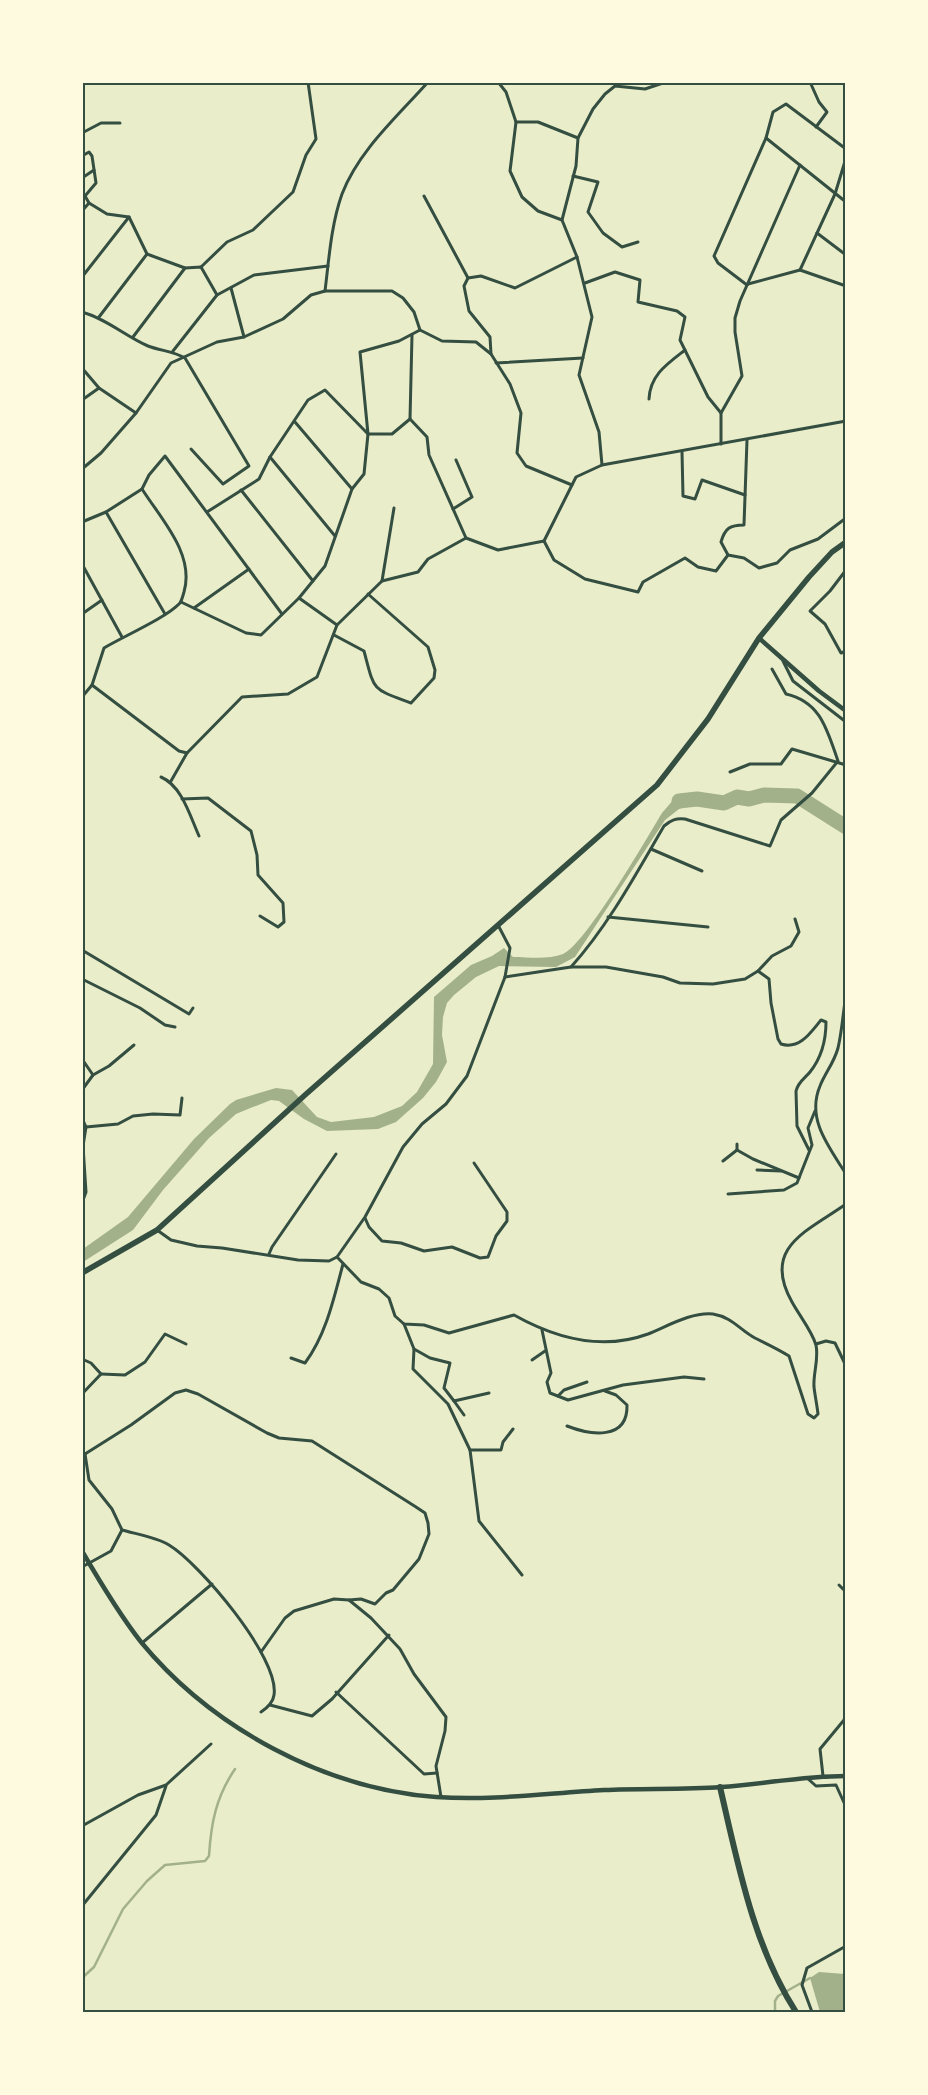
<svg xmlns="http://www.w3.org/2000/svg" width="928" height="2095" font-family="'DM Sans',sans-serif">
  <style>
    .water { fill: #a3b18a }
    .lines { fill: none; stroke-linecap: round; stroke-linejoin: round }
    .stream { stroke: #a3b18a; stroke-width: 2.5 }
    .river { stroke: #a3b18a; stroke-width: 15 }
    .minor { stroke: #344e41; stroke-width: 3 }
    .tertiary { stroke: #344e41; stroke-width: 4.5 }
    .trunk { stroke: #344e41; stroke-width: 5.5 }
    .motorway { stroke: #344e41; stroke-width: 6 }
    .neatline { fill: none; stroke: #344e41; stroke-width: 2 }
  </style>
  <rect width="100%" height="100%" fill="#e9edc9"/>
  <g class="water">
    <path d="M 682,794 L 699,798 L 699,802 L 679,809 L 665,820 L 575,957 L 556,967 L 499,966 L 476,977 L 454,995 L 447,1003 L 443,1017 L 442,1035 L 447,1062 L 436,1082 L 423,1098 L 396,1122 L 378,1129 L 327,1131 L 304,1119 L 279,1101 L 271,1100 L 248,1109 L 236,1114 L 209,1138 L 163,1190 L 133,1230 L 83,1262 L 83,1249 L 128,1217 L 194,1139 L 230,1104 L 236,1100 L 276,1088 L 292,1090 L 317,1117 L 331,1122 L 374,1117 L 402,1106 L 417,1092 L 433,1064 L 434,997 L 471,965 L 492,956 L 504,948 L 513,957 C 529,957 548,960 563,954 C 585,945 647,838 662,813 L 674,799 Z"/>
    <polygon points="819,1972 845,1974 845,2012 820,2012 810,1978"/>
  </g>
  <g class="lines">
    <g class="stream">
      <path d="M 82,1978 L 94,1967 L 123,1909 L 147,1881 L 165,1865 L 205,1861 L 209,1856 C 211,1823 216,1797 235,1769"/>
      <polyline points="775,2012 775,2001 778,1996 810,1978"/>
    </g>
    <polyline class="river" points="679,801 697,799 724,803 737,797 749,799 764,795 797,796 846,827"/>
    <g class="minor">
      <polyline points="498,82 506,92 516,122 510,171 522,197 538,211 562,220"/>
      <polyline points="810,82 819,102 827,112 816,127"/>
      <polyline points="516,122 538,122 578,138"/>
      <polyline points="82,133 101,123 120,123"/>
      <polyline points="766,138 846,202"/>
      <polyline points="82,156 89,152 92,156 96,183 85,196 89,203"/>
      <polyline points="573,176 598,182 588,212 603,233 622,247 638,242"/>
      <polyline points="82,178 94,170"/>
      <polyline points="424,196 468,278"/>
      <polyline points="82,211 89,203 107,214 129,217 147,254 185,268 201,267 217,295"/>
      <polyline points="817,233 846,255"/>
      <polyline points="201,267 227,242 253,230 293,192 306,155 316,139 308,82"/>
      <polyline points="800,270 835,194 846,158"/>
      <polyline points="82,277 129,217"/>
      <polyline points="468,278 481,276 515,288 577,257"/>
      <polyline points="468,278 464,286 469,311 490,337 491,354"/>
      <polyline points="585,283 615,272 640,280 638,302 677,311 685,317 680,340 708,397 721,413"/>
      <polyline points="748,284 800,270 846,286"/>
      <polyline points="747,285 718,263 714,256 766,138 773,112 786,104 846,149"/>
      <polyline points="231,288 244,337"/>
      <path d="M 325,291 C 329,259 331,225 342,194 C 359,150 398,116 428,82"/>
      <path d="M 82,312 C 107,319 125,336 148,346 C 161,351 173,351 185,358 L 249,466 L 223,484 L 191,449"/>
      <polyline points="99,317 147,254"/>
      <polyline points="133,337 185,268"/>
      <polyline points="173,351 217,295 254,275 328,266"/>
      <polyline points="496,363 583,358"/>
      <polyline points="82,368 99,388 136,413"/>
      <path d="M 649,399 C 650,375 667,364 685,350"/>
      <polyline points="82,400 99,388"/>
      <polyline points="410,419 412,335"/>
      <polyline points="295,422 352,489"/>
      <path d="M 747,440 L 744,525 C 730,525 725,528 721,542 L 728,555 L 744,558 L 759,568 L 777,563 L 790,550 L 818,539 L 846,518"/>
      <polyline points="721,444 721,413 742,376 735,332 735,318 740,301 800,165"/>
      <polyline points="682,452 683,496 695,499 702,480 745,495"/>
      <polyline points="270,457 335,536"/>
      <polyline points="602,465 599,432 579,375 592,317 577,257 562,220 576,166 578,138 593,109 605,94 615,86 645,89 666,82"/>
      <polyline points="82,469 101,453 136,413 171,363 217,342 244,337 283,319 311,295 325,291 392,291 403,298 414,312 420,330 442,341 476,342 491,354 510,384 521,413 517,453 526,466 572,485"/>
      <polyline points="241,490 313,581"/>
      <polyline points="453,509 472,497 456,460"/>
      <polyline points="106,512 165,614"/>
      <polyline points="207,512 259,479 270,457 308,400 325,390 368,434 392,434 410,419 427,437 429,455 466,538"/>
      <polyline points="82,522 106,512 142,489 149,475 165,456 282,614"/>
      <polyline points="544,541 576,477 602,465 846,421"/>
      <polyline points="544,541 554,560 585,579 638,592 643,582 685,558 698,567 716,571 728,555"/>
      <polyline points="82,564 122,637"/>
      <polyline points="846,570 830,591 810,611 825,624 841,653 846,651"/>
      <polyline points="382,581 394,508"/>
      <polyline points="299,598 337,625"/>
      <polyline points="181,602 246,633 261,635 299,598 325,566 352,489 364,474 368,434 360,352 399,341 420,330"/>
      <polyline points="194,608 249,569"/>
      <polyline points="82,614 102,600"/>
      <path d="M 334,635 L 364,651 C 375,692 371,688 411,703 L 434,678 L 435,670 L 428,647 L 368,594"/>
      <polyline points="783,661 793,681 846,722"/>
      <polyline points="92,685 179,751 187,753 242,697 288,694 317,677 337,625 382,581 418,572 428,559 466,538 498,550 544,541"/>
      <path d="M 82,697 L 92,685 L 104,648 C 124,636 166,618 180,603 C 182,600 183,595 184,592 C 195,554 161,519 142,489"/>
      <polyline points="730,772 750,764 781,764 792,749 846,765"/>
      <path d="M 161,777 C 182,786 190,816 199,836"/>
      <polyline points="171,781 187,753"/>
      <polyline points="182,799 208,798 251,831 257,855 258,875 283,903 284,922 278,927 260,916"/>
      <polyline points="651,849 702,871"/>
      <polyline points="608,917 708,927"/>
      <polyline points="82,950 189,1014 193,1008"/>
      <path d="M 571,967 C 608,926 636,874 664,826 C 671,820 676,818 685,819 L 770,846 L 781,820 L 812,793 L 838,761 C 827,730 821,702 786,694 L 772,669"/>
      <path d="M 758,971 L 769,979 L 771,1003 L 778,1039 L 781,1044 C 800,1050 811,1032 821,1020 L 826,1022 C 826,1040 822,1057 810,1072 C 805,1078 798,1082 796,1091 L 797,1126 L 809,1150"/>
      <polyline points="505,977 571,967 606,967 663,977 680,983 713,984 745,979 758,971 772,956 791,946 799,932 795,919"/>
      <polyline points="82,979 140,1008 165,1025 175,1027"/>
      <path d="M 846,995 C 843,1013 842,1031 838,1048 C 834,1063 825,1073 820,1086 C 806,1119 829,1147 846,1174"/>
      <polyline points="82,1059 93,1075 82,1090"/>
      <polyline points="93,1075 109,1066 134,1045"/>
      <polyline points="82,1118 86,1127 83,1146 86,1192 82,1203"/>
      <polyline points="86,1127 118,1124 133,1116 153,1114 180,1115 182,1098"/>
      <polyline points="737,1144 737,1150"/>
      <polyline points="723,1161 737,1150 753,1159 799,1178"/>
      <polyline points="757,1170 781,1171"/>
      <polyline points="728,1194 784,1190 797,1183 812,1145 808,1128 815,1111"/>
      <polyline points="365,1218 369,1227 382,1241 401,1243 424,1251 452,1247 480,1258 488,1257 496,1236 507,1221 507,1212 474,1163"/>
      <polyline points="157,1230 171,1240 197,1246 222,1248 298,1260 329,1261 337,1257 365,1217 403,1147 422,1124 446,1104 467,1076 505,977 510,948 498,925"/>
      <polyline points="269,1254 272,1247 336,1154"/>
      <path d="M 337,1257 L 361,1282 L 379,1289 L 389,1298 L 395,1316 L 404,1324 L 424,1325 L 449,1333 L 514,1315 C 555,1338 602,1351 648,1334 C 668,1326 691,1312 713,1314 C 732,1317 740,1330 755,1338 C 767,1344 778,1349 789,1356 L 808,1414 L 814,1418 L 818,1414 C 817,1405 815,1396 814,1387 C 813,1373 819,1360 816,1345 C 812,1331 799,1315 792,1302 C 761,1247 808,1231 846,1204"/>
      <polyline points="404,1324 414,1349 413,1369 448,1404 470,1450 501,1450 503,1442 513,1429"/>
      <polyline points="542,1330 551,1373 547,1382 550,1393 568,1400 623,1385 684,1377 704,1379"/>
      <polyline points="816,1344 826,1341 835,1343 846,1366"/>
      <polyline points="414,1349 430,1358 450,1363 444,1388 454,1401 489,1393"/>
      <path d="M 291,1358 L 305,1363 C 326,1335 334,1298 343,1264"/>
      <polyline points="82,1359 91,1363 101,1374 82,1394"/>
      <polyline points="532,1360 545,1351"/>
      <polyline points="101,1374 125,1375 145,1362 165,1334 186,1344"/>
      <polyline points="558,1396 564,1390 587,1382"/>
      <polyline points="454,1401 464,1415"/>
      <path d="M 567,1426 C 590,1435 628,1441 627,1405 L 616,1395 L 605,1391"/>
      <polyline points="470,1450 479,1521 522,1575"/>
      <path d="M 82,1453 L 85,1454 L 89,1480 L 112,1509 L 122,1530 C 136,1534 156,1537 169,1545 C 199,1563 280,1658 274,1695 C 273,1703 267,1708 261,1712"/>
      <polyline points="85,1454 131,1425 175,1393 186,1390 198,1394 267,1433 279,1438 312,1441 416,1507 425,1513 428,1523 429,1534 419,1559 393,1590 386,1593 375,1604 361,1599 349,1600"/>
      <polyline points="82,1567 111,1551 122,1530"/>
      <polyline points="839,1585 846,1592"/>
      <polyline points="142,1643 212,1584"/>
      <polyline points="261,1652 285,1618 294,1611 334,1599 349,1600 371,1618 400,1649 414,1674 446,1717 445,1731 436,1766 441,1797"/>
      <polyline points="336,1692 424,1774 437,1773"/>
      <polyline points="270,1705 312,1716 332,1699 389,1635"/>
      <polyline points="823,1776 820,1749 844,1720 846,1713"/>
      <polyline points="807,1778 816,1786 836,1785 846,1807"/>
      <polyline points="82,1826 138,1795 166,1785 211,1744"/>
      <polyline points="82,1906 156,1815 166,1786"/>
      <polyline points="812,2012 802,1985 807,1968 846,1946"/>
    </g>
    <g class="tertiary">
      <polyline points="759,638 819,691 846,711"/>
      <path d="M 82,1551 C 100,1582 119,1614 141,1642 C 212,1728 325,1789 436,1797 C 492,1801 548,1793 604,1790 C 643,1788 682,1790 721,1787 C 763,1784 804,1776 846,1776"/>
    </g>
    <polyline class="trunk" points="82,1273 157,1230 305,1095 657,785 708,719 759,638 809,577 832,552 846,542"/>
    <path class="motorway" d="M 720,1787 C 738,1864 753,1945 796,2012"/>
  </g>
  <rect width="928" height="2095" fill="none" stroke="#fefae0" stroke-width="168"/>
  <rect x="84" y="84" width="760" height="1927" class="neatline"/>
</svg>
